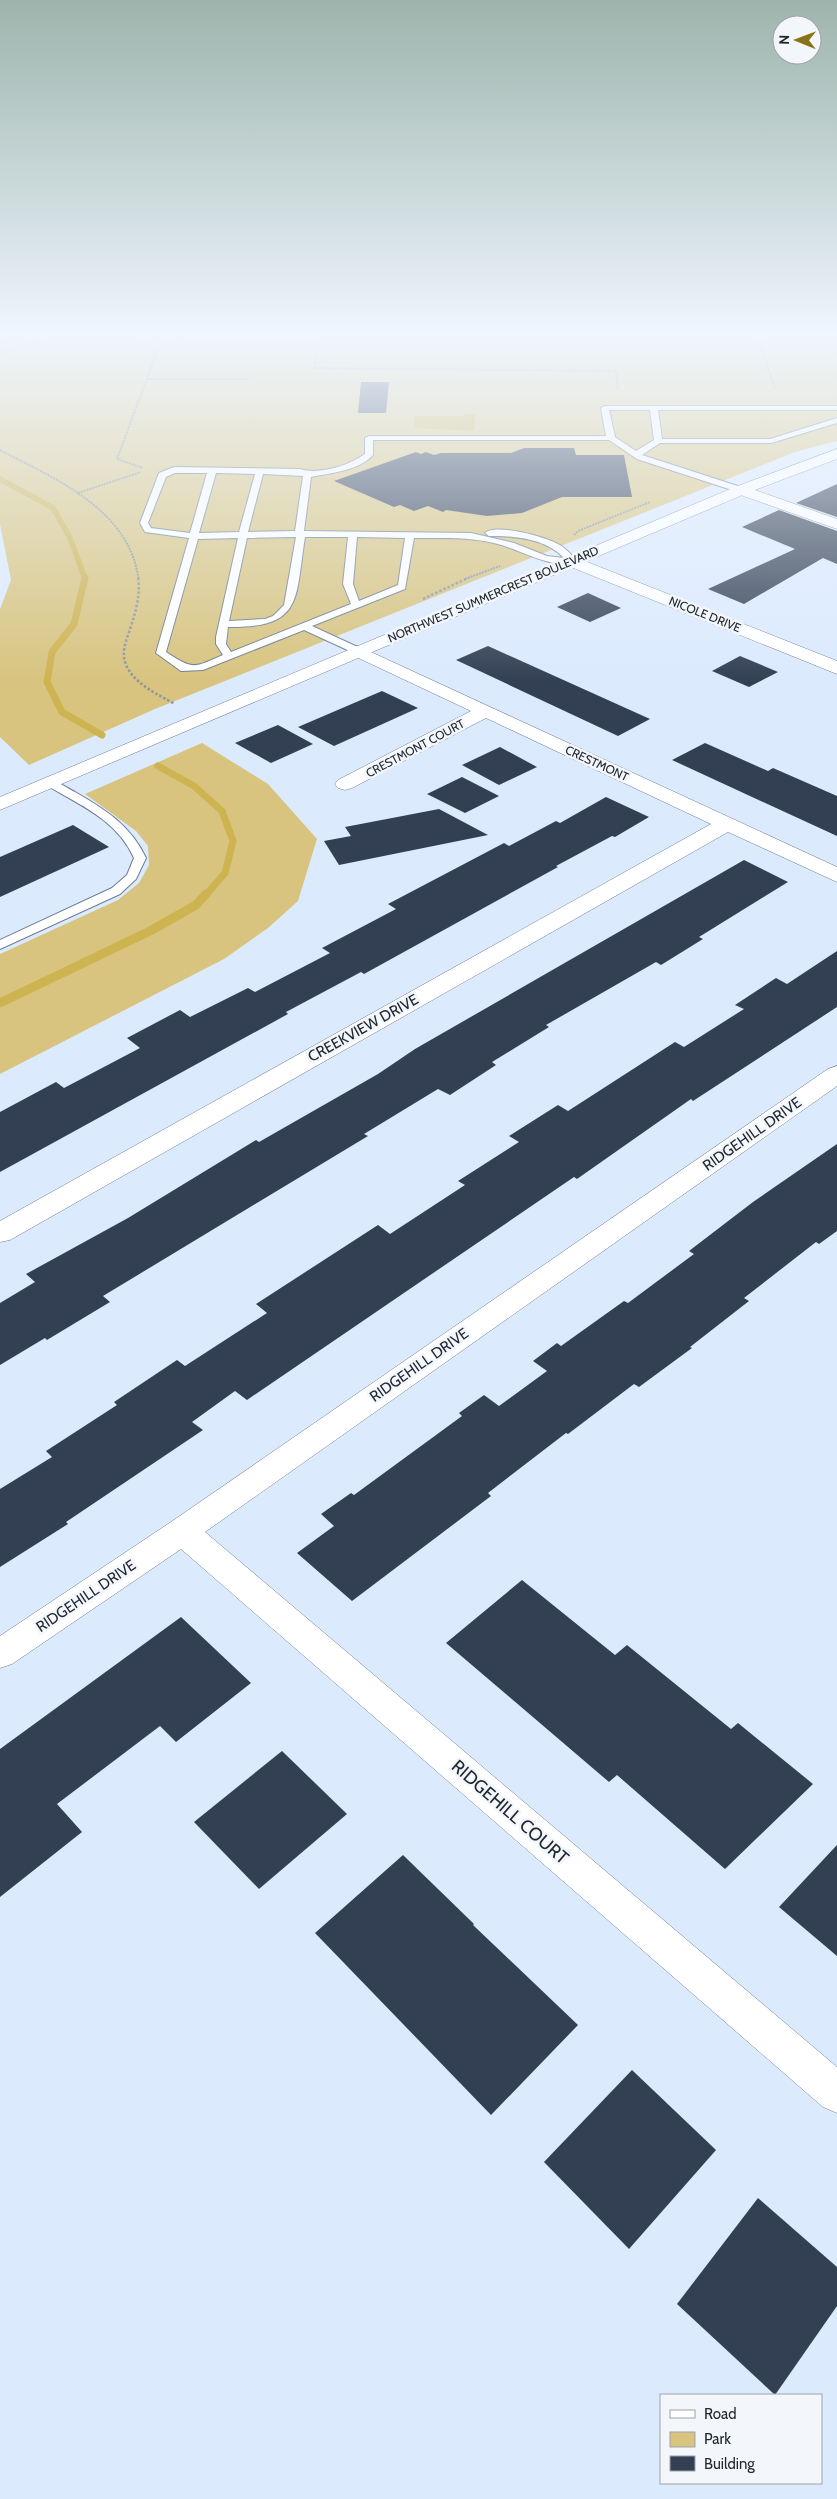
<svg xmlns="http://www.w3.org/2000/svg" width="837" height="2499" font-family="Cabin,sans-serif">
  <style>
    .green { fill: #d8c47f }
    .water { fill: #ceb351 }
    .lines { fill: none; stroke-linecap: round; stroke-linejoin: round }
    .stream-far2 { stroke: #ceb351; stroke-width: 5.5 }
    .stream-far1 { stroke: #ceb351; stroke-width: 7 }
    .stream { stroke: #ceb351; stroke-width: 9 }
    .building { fill: #334054 }
    .service-casing { stroke: #6e7d93; stroke-width: 2 }
    .minor-casing { stroke: #6e7d93; stroke-width: 1 }
    .tertiary-casing { stroke: #6e7d93; stroke-width: 1 }
    .path-far1 { stroke: #8b96a5; stroke-width: 2; stroke-dasharray: 2 1; stroke-linecap: butt }
    .path { stroke: #8b96a5; stroke-width: 2.5; stroke-dasharray: 2.5 2; stroke-linecap: butt }
    .service { fill: #fff; fill-rule: evenodd }
    .minor { fill: #fff; fill-rule: evenodd }
    .tertiary { fill: #fff; fill-rule: evenodd }
    .labels { text-anchor: middle; dominant-baseline: central; stroke-width: 5; stroke-linejoin: round; paint-order: stroke }
    .far-street-label { font-size: 12px; fill: #222831; stroke: #f3f6fb }
    .street-label { font-size: 15px; fill: #222831; stroke: #f3f6fb }
    .near-street-label { font-size: 18px; fill: #222831; stroke: #f3f6fb }
  </style>
  <rect width="100%" height="100%" fill="#dceafe"/>
  <g class="green">
    <polygon points="0,332 837,332 837,441 795,452 155,709 29,765 0,737 0,609 11,580 0,524"/>
    <polygon points="202,743 268,784 317,839 298,901 268,928 224,959 0,1074 0,954 118,900 139,883 149,865 148,846 136,831 85,794"/>
  </g>
  <polygon class="water" points="465,414 475,414 475,431 414,428 415,416 465,416"/>
  <g class="lines">
    <g class="stream-far2">
      <polyline points="0,342 35,332"/>
      <polyline points="0,479 53,508 70,538 85,579"/>
    </g>
    <g class="stream-far1">
      <polyline points="85,578 74,624 52,652 47,682 62,712 102,735"/>
      <polyline points="158,766 194,786 222,811 233,841 225,873 205,896"/>
    </g>
    <polyline class="stream" points="0,1003 150,931 196,905 206,894"/>
  </g>
  <g class="building">
    <polygon points="361,382 389,382 386,413 358,413"/>
    <polygon points="524,448 574,448 576,455 624,455 632,497 562,497 522,513 487,516 446,510 443,512 428,506 414,511 400,505 394,507 334,481 416,452 421,454 426,452 434,455 441,453 511,453"/>
    <polygon points="837,484 837,517 796,503"/>
    <polygon points="779,510 837,531 837,564 823,558 744,604 708,589 795,549 742,527"/>
    <polygon points="588,593 621,608 590,622 557,607"/>
    <polygon points="488,646 650,719 618,736 456,660"/>
    <polygon points="740,656 778,672 749,687 712,671"/>
    <polygon points="382,691 418,708 334,746 298,727"/>
    <polygon points="278,725 313,744 271,763 235,743"/>
    <polygon points="705,743 768,771 773,768 837,796 837,836 672,760"/>
    <polygon points="500,747 537,767 499,785 462,765"/>
    <polygon points="462,777 499,796 465,813 427,794"/>
    <polygon points="606,797 649,817 615,837 612,836 556,866 558,867 364,974 361,972 286,1012 288,1014 0,1172 0,1112 56,1082 64,1088 140,1048 127,1038 180,1010 190,1017 248,988 255,992 330,953 322,948 396,909 388,904 504,843 509,846 556,821 560,823"/>
    <polygon points="439,809 488,835 339,865 324,841 351,836 345,827"/>
    <polygon points="73,825 109,847 0,897 0,857"/>
    <polygon points="744,860 788,882 699,937 703,939 661,965 656,962 546,1025 549,1027 492,1062 496,1065 450,1095 438,1089 364,1134 368,1136 103,1296 110,1302 47,1340 45,1338 0,1365 0,1303 35,1282 26,1274 128,1218 256,1140 259,1142 378,1074 415,1049"/>
    <polygon points="837,951 837,1007 693,1101 691,1099 577,1179 574,1177 247,1400 235,1391 192,1422 203,1430 66,1522 68,1524 0,1567 0,1489 52,1457 46,1451 117,1405 114,1402 177,1360 185,1366 267,1313 256,1304 378,1225 390,1234 465,1185 458,1181 519,1142 509,1136 558,1105 568,1111 675,1042 684,1047 744,1009 735,1005 776,978 787,984"/>
    <polygon points="837,1144 837,1231 819,1244 816,1242 744,1298 749,1301 690,1347 692,1348 639,1387 634,1384 568,1434 566,1433 488,1493 491,1496 352,1601 297,1553 334,1526 321,1514 351,1493 354,1495 462,1416 459,1413 484,1395 499,1406 547,1371 533,1361 557,1343 561,1346 624,1301 628,1303 694,1254 689,1251 753,1202"/>
    <polygon points="522,1580 615,1655 627,1645 731,1729 738,1723 813,1784 725,1869 617,1775 609,1782 446,1643"/>
    <polygon points="181,1617 251,1683 176,1742 160,1726 57,1804 82,1832 0,1897 0,1749"/>
    <polygon points="282,1751 347,1814 259,1889 194,1822"/>
    <polygon points="837,1845 837,1956 779,1907"/>
    <polygon points="403,1855 474,1924 473,1925 578,2025 491,2115 315,1933"/>
    <polygon points="632,2070 716,2150 629,2249 544,2162"/>
    <polygon points="758,2198 837,2267 837,2306 775,2395 677,2304"/>
  </g>
  <g class="lines">
    <defs>
      <g id="service">
        <path d="M 605,406 L 837,406 L 837,410 L 658,410 L 662,439 L 770,439 L 837,418 L 837,423 L 771,443 L 660,443 L 642,455 L 744,488 L 745,490 L 741,493 L 637,459 L 609,440 L 373,440 L 373,455 C 358,471 331,473 311,477 L 304,531 L 471,533 L 514,543 L 547,556 L 564,558 C 545,538 514,536 489,536 L 485,533 C 496,523 546,537 560,545 C 566,549 572,555 577,561 C 563,572 525,553 510,548 C 480,536 446,538 414,538 L 405,589 L 312,626 L 362,649 L 362,653 L 354,653 L 304,630 L 203,670 L 181,671 L 156,653 L 189,538 L 145,532 L 140,523 L 159,473 L 174,467 L 300,469 C 319,475 348,466 365,454 L 365,438 L 369,436 L 606,436 L 601,408 ZM 609,410 L 650,410 L 654,440 L 636,451 L 615,437 ZM 175,473 L 207,473 L 190,533 L 151,528 L 148,523 L 166,477 ZM 216,473 L 255,474 L 239,532 L 199,533 ZM 263,474 L 303,476 L 295,531 L 248,532 ZM 296,537 L 284,605 L 273,616 L 265,619 L 229,621 L 247,538 ZM 305,537 L 348,537 L 343,584 L 351,604 L 231,652 L 226,644 L 228,627 C 304,628 295,599 305,537 ZM 357,537 L 405,538 L 398,585 L 359,601 L 353,584 ZM 238,538 L 216,637 L 216,644 L 223,655 C 193,668 194,670 166,652 L 198,539 Z"/>
        <path d="M 50,780 C 59,782 67,788 75,792 C 105,809 131,826 146,858 L 136,879 L 120,894 L 0,949 L 0,940 L 112,888 L 127,875 L 134,858 C 117,820 80,805 46,785 L 44,783 Z"/>
      </g>
      <g id="minor">
        <polygon points="741,485 837,519 837,529 735,493 733,490"/>
        <polygon points="572,556 837,661 837,674 566,565 564,561 566,557"/>
        <polygon points="358,646 837,867 837,882 728,832 10,1240 0,1242 0,1221 711,824 486,718 352,788 345,790 338,788 335,784 338,780 471,711 352,655 349,651 352,647"/>
        <polygon points="837,1066 837,1086 205,1532 837,2067 837,2113 823,2107 181,1549 12,1664 0,1668 0,1636 171,1522 828,1069"/>
      </g>
      <polygon id="tertiary" points="837,449 837,459 747,493 0,810 0,797 735,487"/>
    </defs>
    <use href="#service" class="service-casing"/>
    <use href="#minor" class="minor-casing"/>
    <use href="#tertiary" class="tertiary-casing"/>
    <g class="path-far1">
      <polyline points="118,332 154,347 156,354 117,459 143,468"/>
      <polyline points="321,332 314,368 616,371 618,390"/>
      <polyline points="756,332 775,389"/>
      <polyline points="155,349 162,344 177,340 300,341 318,346"/>
      <polyline points="0,353 76,332"/>
      <polyline points="147,379 250,379"/>
      <path d="M 0,450 C 47,475 113,502 133,557 C 136,564 137,572 139,579"/>
      <polyline points="78,493 141,472"/>
      <polyline points="574,535 578,531 650,502"/>
      <polyline points="465,579 500,566"/>
    </g>
    <g class="path">
      <path d="M 138,578 C 140,589 138,601 135,613 C 132,625 126,638 124,650 C 121,678 155,693 175,704"/>
      <polyline points="423,599 468,578"/>
    </g>
    <use href="#service" class="service"/>
    <use href="#minor" class="minor"/>
    <use href="#tertiary" class="tertiary"/>
  </g>
  <linearGradient id="sky" x2="0" y2="1"><stop stop-color="#9db4ac"/><stop offset="0.49" stop-color="#eff6ff"/><stop offset="1" stop-color="#eff6ff" stop-opacity="0"/></linearGradient>
  <rect width="837" height="682" fill="url(#sky)"/>
  <g class="labels">
    <g class="far-street-label">
      <text transform="translate(493 594) rotate(-23)">NORTHWEST SUMMERCREST BOULEVARD</text>
      <text transform="translate(705 614) rotate(22)">NICOLE DRIVE</text>
      <text transform="translate(415 748) rotate(-28)">CRESTMONT COURT</text>
      <text transform="translate(597 763) rotate(25)">CRESTMONT</text>
    </g>
    <g class="street-label">
      <text transform="translate(363 1028) rotate(-29)">CREEKVIEW DRIVE</text>
      <text transform="translate(752 1134) rotate(-35)">RIDGEHILL DRIVE</text>
      <text transform="translate(419 1365) rotate(-35)">RIDGEHILL DRIVE</text>
      <text transform="translate(86 1596) rotate(-34)">RIDGEHILL DRIVE</text>
    </g>
    <g class="near-street-label">
      <text transform="translate(510 1812) rotate(41)">RIDGEHILL COURT</text>
    </g>
  </g>
  <rect x="660" y="2394" width="162" height="90" fill="#f3f6fb" stroke="#9fa4aa"/>
  <rect x="670" y="2410" width="25" height="8" fill="#ffffff" stroke="#9fa4aa"/>
  <text x="704" y="2419" font-size="15" fill="#222831">Road</text>
  <rect x="670" y="2432" width="25" height="15" fill="#d8c47f" stroke="#9fa4aa"/>
  <text x="704" y="2444" font-size="15" fill="#222831">Park</text>
  <rect x="670" y="2456" width="25" height="15" fill="#334054" stroke="#9fa4aa"/>
  <text x="704" y="2469" font-size="15" fill="#222831">Building</text>
  <g transform="translate(797 40) rotate(271)"><circle r="24" fill="#f3f6fb" stroke="#9fa4aa"/>
  <path d="M0-4L9 19L0 12L-9 19Z" fill="#8a7316"/>
  <text y="-8" font-size="14" font-weight="bold" text-anchor="middle" fill="#222831">N</text>
  </g>
</svg>
